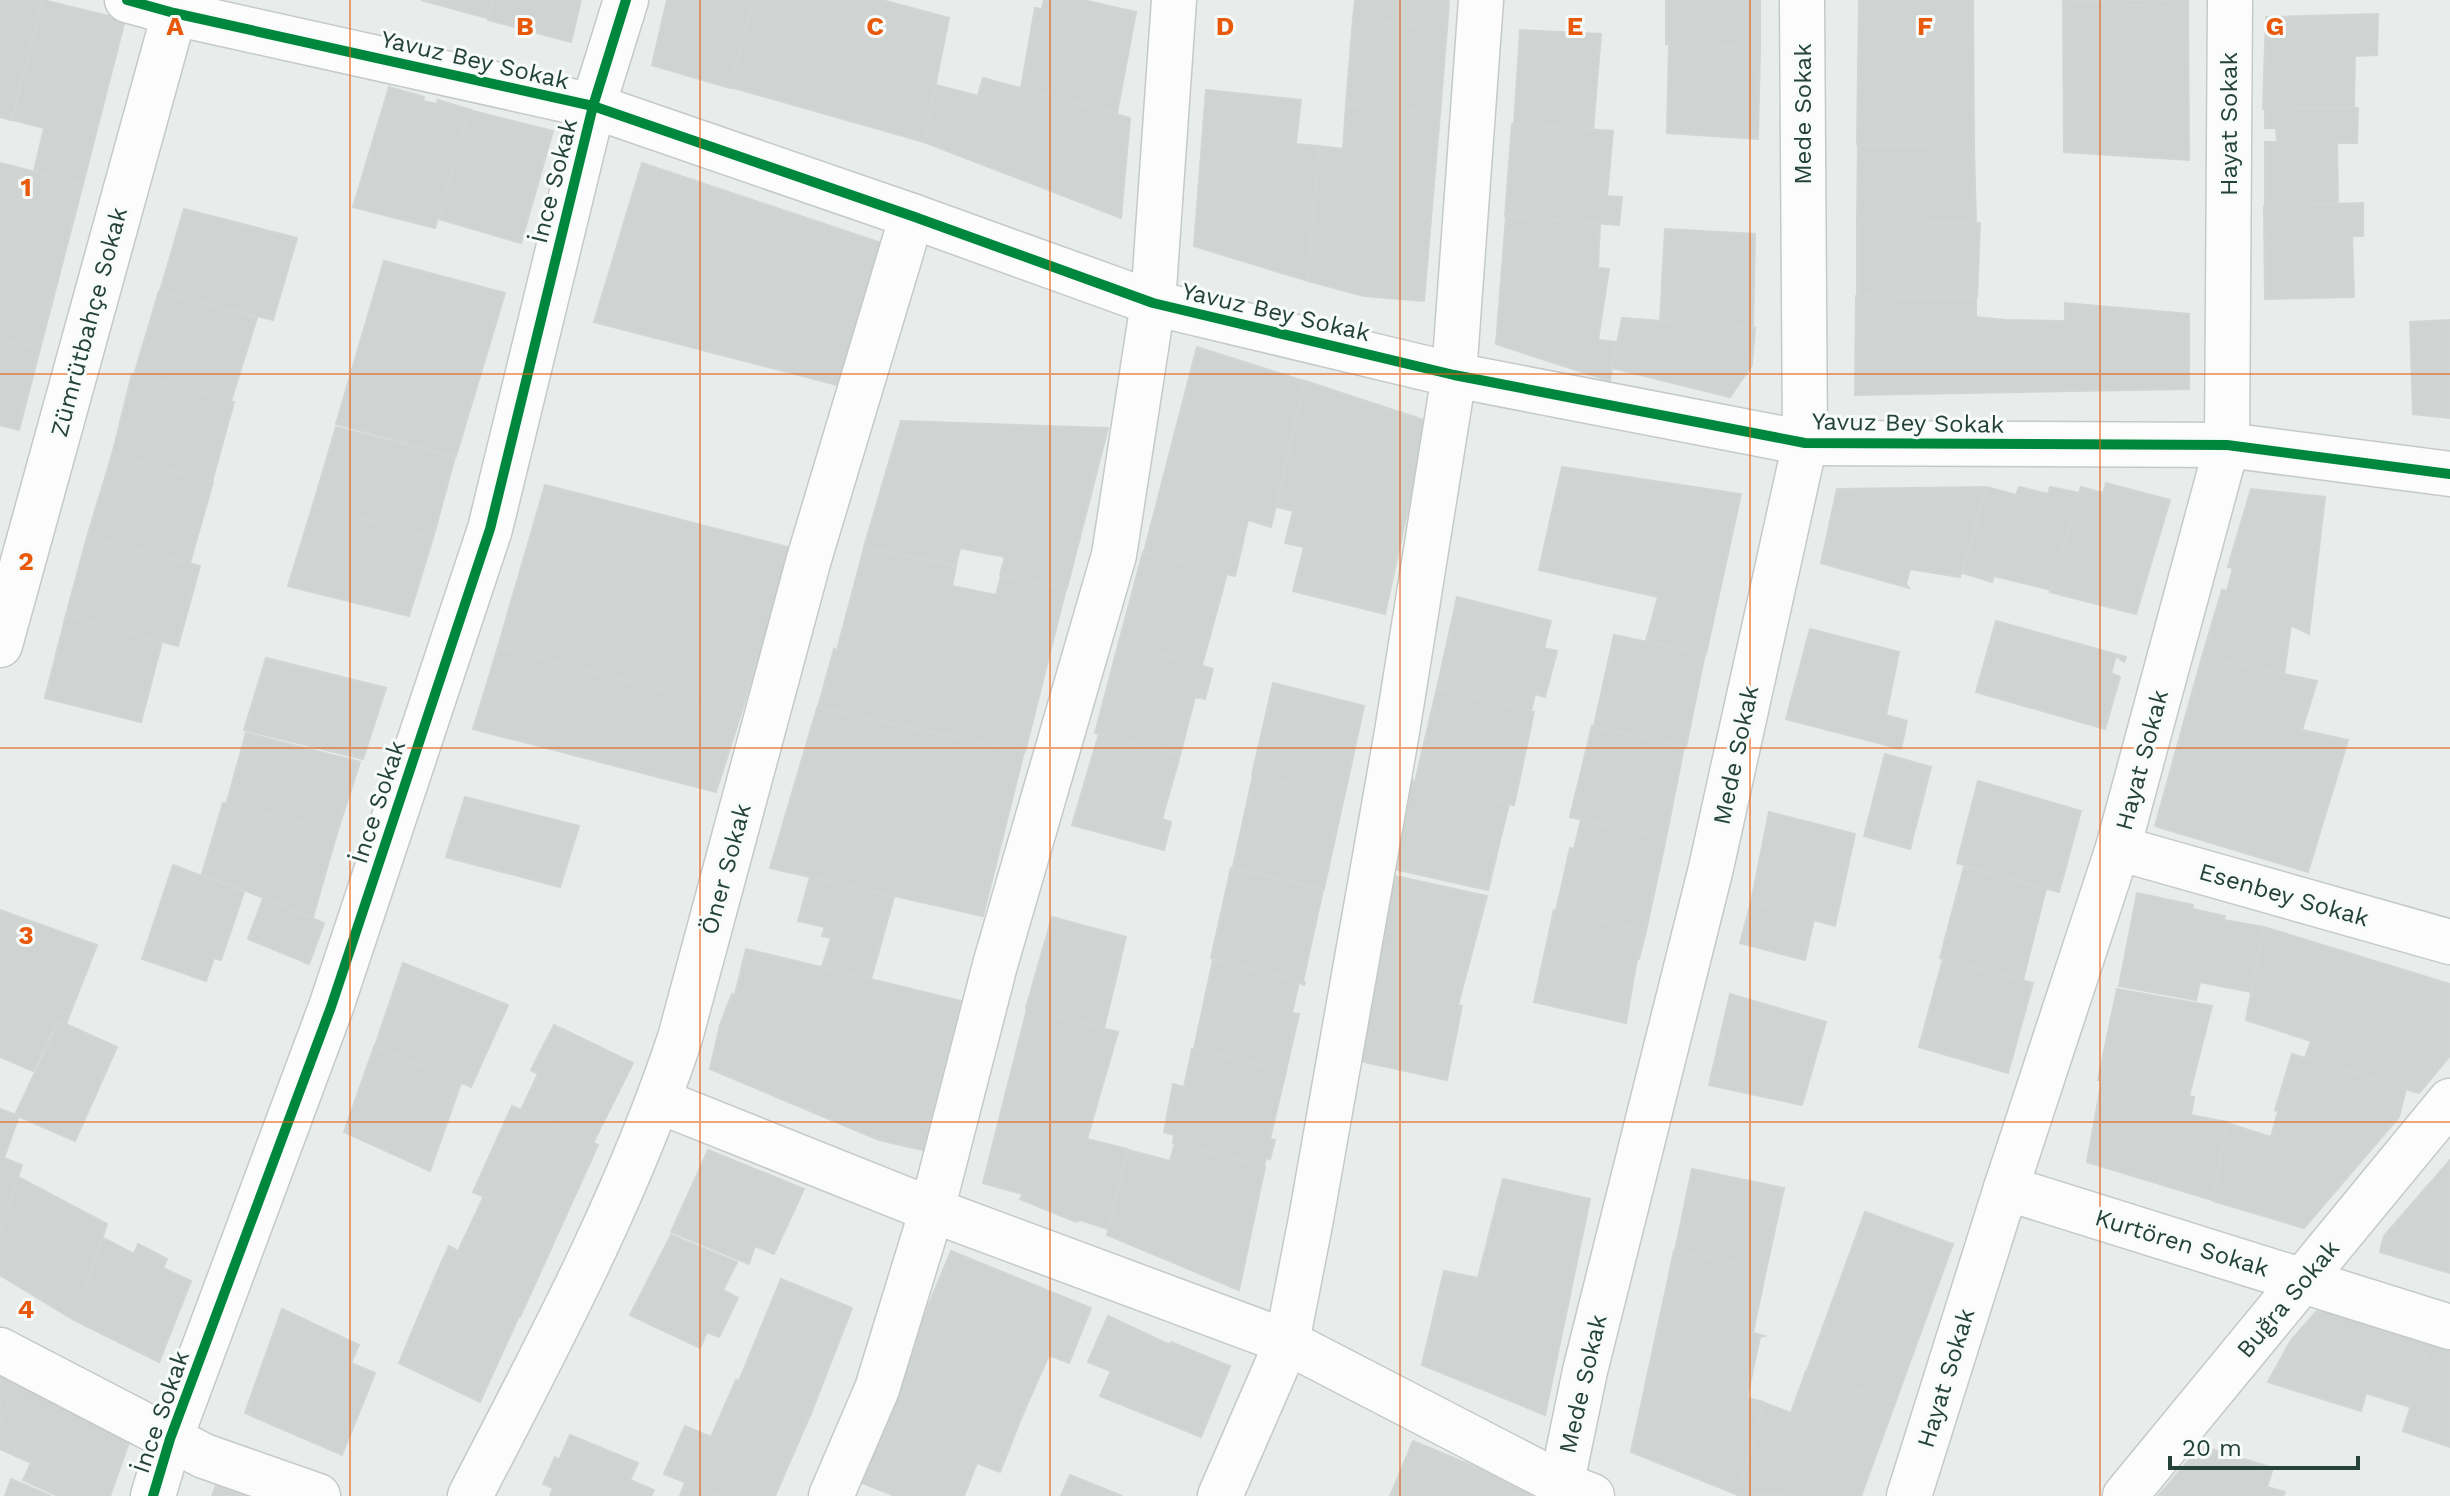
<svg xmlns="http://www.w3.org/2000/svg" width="2450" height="1496" font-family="'Work Sans',sans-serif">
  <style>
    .building { fill: #cfd4d2; stroke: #d1d6d4; stroke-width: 2 }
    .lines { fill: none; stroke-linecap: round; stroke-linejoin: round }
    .minor-casing { stroke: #c5cac8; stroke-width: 47 }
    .minor { stroke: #fcfcfc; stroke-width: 44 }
    .cycleway-casing { stroke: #f7fbf9; stroke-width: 15 }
    .cycleway { stroke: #00873e; stroke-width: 10 }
    .grid { fill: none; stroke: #e8590c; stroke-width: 2; stroke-opacity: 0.55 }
    .labels { text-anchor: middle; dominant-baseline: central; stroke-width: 6; stroke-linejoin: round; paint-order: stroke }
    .street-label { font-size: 24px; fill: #24423a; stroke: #f7fbf9 }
    .grid-label { font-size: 26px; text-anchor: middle; font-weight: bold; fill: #e8590c; stroke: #f7fbf9; stroke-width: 6; stroke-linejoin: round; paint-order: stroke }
  </style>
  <rect width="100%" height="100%" fill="#e8edeb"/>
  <g class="building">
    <polygon points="0,0 42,0 11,120 0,117"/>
    <polygon points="43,0 125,20 83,184 34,171 44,128 13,120"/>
    <polygon points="421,0 492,0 487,18"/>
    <polygon points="493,0 581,0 571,42 488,20"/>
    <polygon points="667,0 753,0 730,88 652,65"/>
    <polygon points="754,0 882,0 949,18 924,142 730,87"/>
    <polygon points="1044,0 1083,0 1136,12 1117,113 1021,88 1035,8 1042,9"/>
    <polygon points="1355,0 1449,0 1447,29 1353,19"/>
    <polygon points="1666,0 1760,0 1760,49 1666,44"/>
    <polygon points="1859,0 1973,0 1974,147 1857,144"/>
    <polygon points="2063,0 2188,0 2188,9"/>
    <polygon points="2063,0 2188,9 2189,160 2064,152"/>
    <polygon points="2378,14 2377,55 2355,56 2354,107 2263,109 2266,17"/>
    <polygon points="1353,19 1447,29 1440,114 1346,104"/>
    <polygon points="1520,30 1601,34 1593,130 1514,124"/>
    <polygon points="1669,43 1760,49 1758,139 1667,133"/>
    <polygon points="983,78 1130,118 1121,218 924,142 936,85 978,96"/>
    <polygon points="389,87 424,97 423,101 437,104 438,100 471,110 435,228 353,207"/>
    <polygon points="1206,90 1301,100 1296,144 1319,146 1308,281 1194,246"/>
    <polygon points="1346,104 1440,114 1424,301 1364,296 1308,281 1319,146 1343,149"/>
    <polygon points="2358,108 2357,143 2337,143 2338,203 2265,206 2265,142 2277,142 2276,128 2265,128 2265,109"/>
    <polygon points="469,110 553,131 521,243 439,219"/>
    <polygon points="1512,124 1613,131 1607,196 1622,197 1619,225 1505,216"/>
    <polygon points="1858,145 1974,147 1976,223 1857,220"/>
    <polygon points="0,163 83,184 40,349 0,338"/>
    <polygon points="642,163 884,244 841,386 594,322"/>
    <polygon points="2363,203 2363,236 2352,236 2354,297 2265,299 2264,206"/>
    <polygon points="184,209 297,238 273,320 160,291"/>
    <polygon points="1506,217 1600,223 1598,268 1609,269 1598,340 1616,342 1610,381 1496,344"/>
    <polygon points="1857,221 1980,223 1977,297 1857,295"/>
    <polygon points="1665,229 1755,234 1753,328 1660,322"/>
    <polygon points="384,261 505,293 456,456 336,424"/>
    <polygon points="159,291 257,318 231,401 134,375"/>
    <polygon points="1856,296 1976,298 1976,317 2005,320 2065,321 2065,303 2189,314 2189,389 1855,395"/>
    <polygon points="1622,318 1755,328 1752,365 1730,397 1612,368"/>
    <polygon points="2450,320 2450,418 2413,414 2410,322"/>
    <polygon points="0,339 40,349 19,430 0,425"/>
    <polygon points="1197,347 1304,381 1271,527 1248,520 1235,576 1144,552"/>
    <polygon points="132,374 234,402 212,482 112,455"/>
    <polygon points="1305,381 1427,421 1385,614 1293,591 1304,547 1285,543 1293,511 1277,507"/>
    <polygon points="901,421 1108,428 1067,588 1000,575 1005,557 960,548 956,565 864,547"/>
    <polygon points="336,427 455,457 433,538 313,505"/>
    <polygon points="112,455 213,482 190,563 87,537"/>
    <polygon points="1562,467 1741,494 1706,654 1646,641 1658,597 1539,570"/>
    <polygon points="2106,483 2170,500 2136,614 2050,592 2081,487 2103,493"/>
    <polygon points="545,485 791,548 742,711 498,647"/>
    <polygon points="1986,487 1960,577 1910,569 1906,584 1909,588 1821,563 1837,489"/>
    <polygon points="1987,487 2016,495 2019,487 2048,494 2050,487 2079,493 2051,590 1994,576 1992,582 1963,573"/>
    <polygon points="2251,489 2325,497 2309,634 2291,625 2284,674 2202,657 2222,590 2227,591 2233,568 2228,567"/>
    <polygon points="313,505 433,538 409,616 288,586"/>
    <polygon points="87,537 200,566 178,646 66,615"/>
    <polygon points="864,548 956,567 952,586 996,595 1001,576 1066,589 1025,752 818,707 834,649 837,650"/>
    <polygon points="1143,552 1227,574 1202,665 1119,642"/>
    <polygon points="1457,597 1551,621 1544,648 1557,651 1545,697 1535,694 1531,711 1437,688"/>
    <polygon points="66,615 162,642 141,722 45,698"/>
    <polygon points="1996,621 2126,657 2124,662 2116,656 2111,673 2120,677 2105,729 1976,692"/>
    <polygon points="1810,629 1899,652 1886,715 1907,721 1901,749 1786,719"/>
    <polygon points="1614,635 1705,654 1686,747 1594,726"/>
    <polygon points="1119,642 1213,669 1205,699 1195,697 1180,755 1095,733"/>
    <polygon points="498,647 742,711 716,792 473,729"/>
    <polygon points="2202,657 2317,681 2302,730 2348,740 2308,872 2155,826"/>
    <polygon points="266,658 386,688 363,759 244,730"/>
    <polygon points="1273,683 1364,706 1344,798 1252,775"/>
    <polygon points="1437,688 1534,712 1514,805 1415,782"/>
    <polygon points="817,708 1024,752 983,916 770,868"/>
    <polygon points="1592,726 1684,747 1666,838 1570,817"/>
    <polygon points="246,733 360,762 337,833 226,805"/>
    <polygon points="1099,734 1180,755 1162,819 1171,822 1164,850 1072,825"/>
    <polygon points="1885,754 1931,767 1910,849 1864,836"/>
    <polygon points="1253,775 1344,797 1324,889 1233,867"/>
    <polygon points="1410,780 1509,804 1488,890 1394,869 1402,839 1396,837"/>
    <polygon points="1978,781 2081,811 2059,892 1957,863"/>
    <polygon points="465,797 579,826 560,887 446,857"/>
    <polygon points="223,803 337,833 313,917 202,874"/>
    <polygon points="1769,812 1855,834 1835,926 1751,902"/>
    <polygon points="1581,820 1666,838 1646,931 1556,911 1570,848 1574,849"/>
    <polygon points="173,865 244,892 221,960 214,958 206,981 142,959"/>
    <polygon points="1964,867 2046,889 2023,980 1940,958"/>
    <polygon points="1231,868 1323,890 1303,981 1211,958"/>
    <polygon points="1395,876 1487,896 1458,1005 1462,1006 1447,1080 1355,1060"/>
    <polygon points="810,877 894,897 871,979 822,967 831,938 822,936 825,927 798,921"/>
    <polygon points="2137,893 2193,905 2192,909 2225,916 2224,920 2264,927 2251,992 2200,982 2196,1000 2119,986"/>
    <polygon points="263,899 324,923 309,964 248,939"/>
    <polygon points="1751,902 1814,919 1805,960 1740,943"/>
    <polygon points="0,910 97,945 66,1024 0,997"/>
    <polygon points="1554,910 1646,931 1639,959 1637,959 1626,1023 1534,1002"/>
    <polygon points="1052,917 1126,937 1104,1028 1026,1008"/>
    <polygon points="2264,927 2450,984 2450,1056 2419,1093 2305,1058 2311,1041 2246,1020"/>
    <polygon points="746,949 961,1001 923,1150 879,1140 710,1069 720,1025 732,994 735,995"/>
    <polygon points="1943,959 2033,983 2008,1073 1919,1047"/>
    <polygon points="1213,960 1305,982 1304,985 1299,982 1292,1013 1299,1014 1286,1071 1194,1049"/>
    <polygon points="403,963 508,1005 471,1087 375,1046"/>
    <polygon points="2117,989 2212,1006 2189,1096 2098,1080"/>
    <polygon points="1730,994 1826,1022 1802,1105 1709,1085"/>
    <polygon points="0,997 57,1021 33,1071 0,1057"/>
    <polygon points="1027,1009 1118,1032 1087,1139 1127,1149 1108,1229 1080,1220 1076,1222 1020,1199 1023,1194 983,1183"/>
    <polygon points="59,1021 117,1047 75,1141 15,1115"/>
    <polygon points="554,1025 633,1063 593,1143 521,1110 538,1074 531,1070"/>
    <polygon points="374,1047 461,1083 430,1171 344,1132"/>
    <polygon points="1192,1049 1286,1071 1270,1139 1275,1140 1270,1159 1266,1158 1264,1166 1173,1143 1174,1135 1164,1132 1173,1084 1184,1087"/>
    <polygon points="2292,1054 2406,1089 2399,1117 2304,1228 2213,1201 2227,1123 2271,1137 2278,1111 2275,1110"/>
    <polygon points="2102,1079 2194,1097 2191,1115 2227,1122 2212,1200 2087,1162"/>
    <polygon points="512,1106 598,1145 559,1231 473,1192"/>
    <polygon points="0,1109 19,1116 4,1158 22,1165 0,1231"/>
    <polygon points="1175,1143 1265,1167 1239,1290 1107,1235 1128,1150 1170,1161"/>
    <polygon points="708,1150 804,1189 774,1254 755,1246 749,1264 671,1232"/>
    <polygon points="2450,1160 2450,1273 2380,1252 2384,1236"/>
    <polygon points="1692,1169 1784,1188 1766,1270 1675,1251"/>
    <polygon points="18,1177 107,1224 74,1320 0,1275 0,1232"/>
    <polygon points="1503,1179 1590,1199 1545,1415 1422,1365 1444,1271 1478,1278"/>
    <polygon points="484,1196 559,1231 520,1317 435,1277 449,1246 458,1251"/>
    <polygon points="1865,1212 1953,1244 1895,1403 1807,1371"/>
    <polygon points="671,1235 737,1262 723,1290 738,1298 719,1337 707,1332 700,1348 630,1315"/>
    <polygon points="103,1238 134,1254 138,1244 167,1259 163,1268 191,1281 159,1362 74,1320"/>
    <polygon points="951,1251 1091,1308 1069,1363 1049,1355 1022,1416 903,1367"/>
    <polygon points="1674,1251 1766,1270 1753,1333 1764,1336 1760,1337 1747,1398 1764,1402 1738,1495 1631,1452"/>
    <polygon points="435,1277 519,1316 480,1402 399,1363"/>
    <polygon points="781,1279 852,1308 812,1411 739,1381"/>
    <polygon points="2325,1302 2432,1337 2410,1407 2366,1393 2361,1411 2268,1382 2291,1340"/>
    <polygon points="282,1309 359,1345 351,1363 375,1373 342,1455 245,1413"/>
    <polygon points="1108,1316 1170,1345 1171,1342 1230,1366 1201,1437 1100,1396 1111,1371 1088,1362"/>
    <polygon points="2432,1337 2450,1342 2450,1447 2403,1431"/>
    <polygon points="0,1362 20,1374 0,1423"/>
    <polygon points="903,1367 1022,1416 1000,1472 977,1463 964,1496 895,1496 857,1481"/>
    <polygon points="21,1370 131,1437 110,1496 58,1496 23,1480 31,1463 0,1449 0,1425"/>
    <polygon points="1806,1371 1895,1403 1861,1496 1738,1495 1765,1403 1791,1413"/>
    <polygon points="736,1380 812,1411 775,1496 720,1496 664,1474 685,1426 711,1437"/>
    <polygon points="570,1435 638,1463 630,1480 654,1490 651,1496 550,1496 553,1488 543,1484 555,1457 559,1460"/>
    <polygon points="1413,1441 1533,1491 1532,1496 1390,1496"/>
    <polygon points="2201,1446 2273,1468 2267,1487 2285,1492 2283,1496 2158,1496"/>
    <polygon points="220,1475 269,1496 212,1496"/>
    <polygon points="1070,1475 1122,1496 1061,1496"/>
    <polygon points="11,1479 51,1496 5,1496"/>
    <polygon points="685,1483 719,1496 680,1496"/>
  </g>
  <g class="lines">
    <defs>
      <g id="minor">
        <polyline points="127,0 174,13 593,106 912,216 1153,303 1454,375 1805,443 2227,445 2450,474"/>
        <polyline points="0,645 178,0"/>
        <polyline points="2118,848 2450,942"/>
        <polyline points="659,1101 932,1210 1287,1342 1561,1484 1592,1496"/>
        <polyline points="2006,1188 2450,1327"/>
        <polyline points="0,1350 204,1456 318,1496"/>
        <polyline points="153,1496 170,1439 331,1007 490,529 593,106 626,0"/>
        <path d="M 470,1496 C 547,1347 627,1198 680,1038 L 809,559 L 912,216"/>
        <polyline points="831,1496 877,1389 932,1210 995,965 1114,555 1153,303 1174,0"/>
        <polyline points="1220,1496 1287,1342 1311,1219 1397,732 1454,375 1481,0"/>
        <polyline points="1559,1496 1585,1371 1711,868 1805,443 1802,0"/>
        <polyline points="1909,1496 2006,1188 2118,848 2227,445 2230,0"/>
        <polyline points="2125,1496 2450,1101"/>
      </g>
    </defs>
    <use href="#minor" class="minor-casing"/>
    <use href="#minor" class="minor"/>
    <defs>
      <g id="cycleway">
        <polyline points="127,0 174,13 593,106 912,216 1153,303 1454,375 1805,443 2227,445 2450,474"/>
        <polyline points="153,1496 170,1439 331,1007 490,529 593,106 626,0"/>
      </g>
    </defs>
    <use href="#cycleway" class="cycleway-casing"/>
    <use href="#cycleway" class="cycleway"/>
  </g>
  <path class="grid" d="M 350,0 L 350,1496M 700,0 L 700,1496M 1050,0 L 1050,1496M 1400,0 L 1400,1496M 1750,0 L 1750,1496M 2100,0 L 2100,1496M 0,374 L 2450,374M 0,748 L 2450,748M 0,1122 L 2450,1122"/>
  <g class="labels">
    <g class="street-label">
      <text transform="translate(475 60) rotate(13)">Yavuz Bey Sokak</text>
      <text transform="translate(1803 114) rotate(-90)">Mede Sokak</text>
      <text transform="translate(2229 124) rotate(-90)">Hayat Sokak</text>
      <text transform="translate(554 181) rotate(-76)">İnce Sokak</text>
      <text transform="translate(1276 312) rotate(13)">Yavuz Bey Sokak</text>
      <text transform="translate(89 322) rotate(-75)">Zümrütbahçe Sokak</text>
      <text transform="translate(1908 423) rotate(1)">Yavuz Bey Sokak</text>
      <text transform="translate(1736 755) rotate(-78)">Mede Sokak</text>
      <text transform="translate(2142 760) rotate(-75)">Hayat Sokak</text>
      <text transform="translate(378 802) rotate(-72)">İnce Sokak</text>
      <text transform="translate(726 869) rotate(-75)">Öner Sokak</text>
      <text transform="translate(2284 895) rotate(16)">Esenbey Sokak</text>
      <text transform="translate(2182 1243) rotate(17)">Kurtören Sokak</text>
      <text transform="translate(2288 1299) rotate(-50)">Buğra Sokak</text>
      <text transform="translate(1946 1378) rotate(-73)">Hayat Sokak</text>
      <text transform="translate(1583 1384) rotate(-77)">Mede Sokak</text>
      <text transform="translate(161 1412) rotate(-71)">İnce Sokak</text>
    </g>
  </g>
  <g class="grid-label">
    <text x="175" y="35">A</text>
    <text x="525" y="35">B</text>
    <text x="875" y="35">C</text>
    <text x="1225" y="35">D</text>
    <text x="1575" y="35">E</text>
    <text x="1925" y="35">F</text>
    <text x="2275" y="35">G</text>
    <text x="26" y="196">1</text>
    <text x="26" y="570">2</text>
    <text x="26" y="944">3</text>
    <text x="26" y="1318">4</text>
  </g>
  <path d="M2170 1456v12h188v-12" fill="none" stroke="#24423a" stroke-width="4"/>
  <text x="2182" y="1456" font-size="24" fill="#24423a" stroke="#f7fbf9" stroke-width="6" paint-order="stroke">20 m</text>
</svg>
